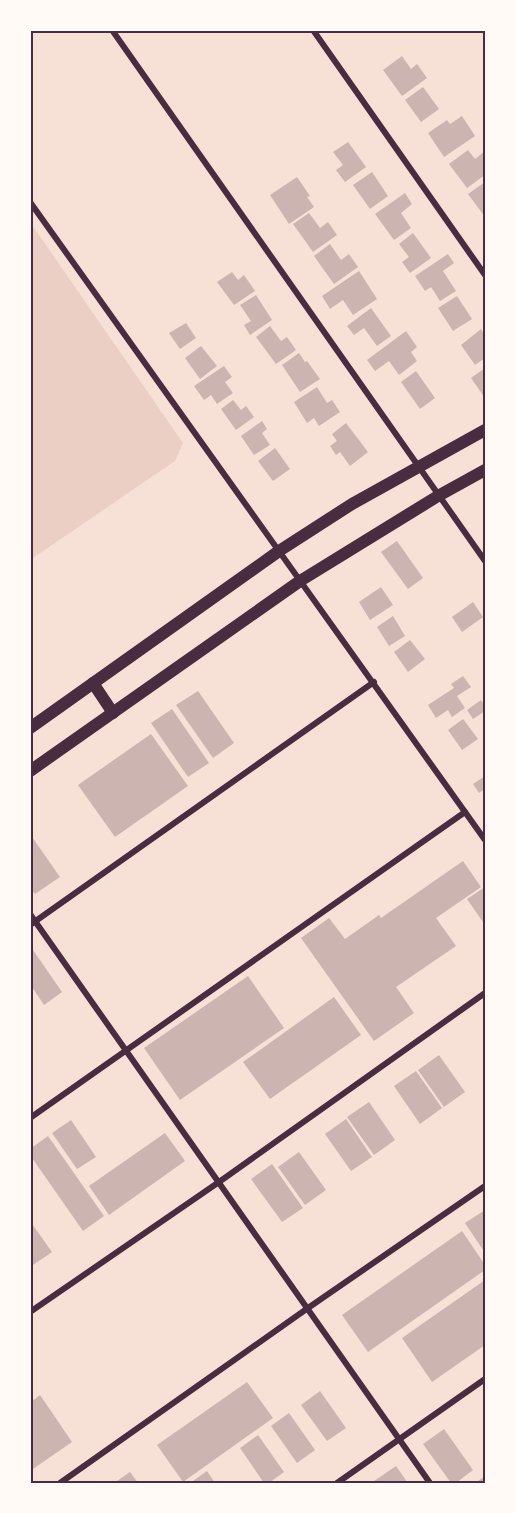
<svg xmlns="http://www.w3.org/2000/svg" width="515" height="1513" font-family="'Exo 2',sans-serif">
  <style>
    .green { fill: #ebcfc5 }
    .building { fill: #ccb4b1 }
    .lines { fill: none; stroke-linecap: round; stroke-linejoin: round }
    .minor { stroke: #4a2c40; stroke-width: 6 }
    .secondary { stroke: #4a2c40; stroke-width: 12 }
    .neatline { fill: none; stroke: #4a2c40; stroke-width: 2 }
  </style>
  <rect width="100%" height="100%" fill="#f7e1d7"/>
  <polygon class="green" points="30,222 183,443 175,461 30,560"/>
  <g class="building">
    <polygon points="402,56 411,69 417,64 427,78 402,96 383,70"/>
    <polygon points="423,87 439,109 421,122 405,100"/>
    <polygon points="462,116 475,136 444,157 428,133 447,120 450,124"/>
    <polygon points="348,142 366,167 345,182 336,170 343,165 333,152"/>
    <polygon points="468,150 475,159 485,151 485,175 467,188 449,164"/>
    <polygon points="372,172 388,196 370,209 353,185"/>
    <polygon points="297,177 310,196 307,197 314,207 289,224 270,195"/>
    <polygon points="485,182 485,217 468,194"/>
    <polygon points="405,193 412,204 401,213 411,228 394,240 375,214"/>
    <polygon points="309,213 320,228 328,222 337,235 313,252 293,224"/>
    <polygon points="413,233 431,258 410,273 402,262 409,257 399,244"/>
    <polygon points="330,244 341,260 349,254 358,267 334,284 314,256"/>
    <polygon points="448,254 454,263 443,271 456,291 440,301 431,287 425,291 415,276"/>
    <polygon points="359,271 377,299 353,315 343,300 330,309 322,296"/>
    <polygon points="232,272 238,280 244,275 255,291 234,305 217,282"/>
    <polygon points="256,295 272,320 250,335 244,325 251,321 240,305"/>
    <polygon points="457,296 472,319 453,331 438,308"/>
    <polygon points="371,308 391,336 377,346 364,328 354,335 347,326"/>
    <polygon points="186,323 196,338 180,349 169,333"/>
    <polygon points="270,326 281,341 287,337 296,350 276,364 256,337"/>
    <polygon points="481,329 485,335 485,358 475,365 461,345"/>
    <polygon points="406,331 417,347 411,352 417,361 399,375 389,361 375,371 367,360"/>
    <polygon points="201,346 217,366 200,379 185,358"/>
    <polygon points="299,353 305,362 307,361 320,379 300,392 282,365"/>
    <polygon points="224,366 232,377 225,382 233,393 217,404 211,395 204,400 194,386"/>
    <polygon points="485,368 485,398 471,378"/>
    <polygon points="416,371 435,398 420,409 401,382"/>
    <polygon points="317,387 327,403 332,400 340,412 319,426 314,418 307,423 294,402"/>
    <polygon points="233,400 241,410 246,406 254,417 236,430 221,409"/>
    <polygon points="262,421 267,429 262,433 270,445 254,455 241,436"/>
    <polygon points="346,423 368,452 350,466 340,452 336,455 330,446 337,441 332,434"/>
    <polygon points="275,448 290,469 273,481 258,461"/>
    <polygon points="397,541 423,578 408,589 381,552"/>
    <polygon points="381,587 393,605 370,620 359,602"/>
    <polygon points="473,602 483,617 462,632 452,617"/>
    <polygon points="393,616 405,636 389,646 377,627"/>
    <polygon points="410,640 425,659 408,672 394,652"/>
    <polygon points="463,676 471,687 457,696 465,708 452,717 448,710 436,718 428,705 454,688 451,684"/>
    <polygon points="198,691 234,743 213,758 176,705"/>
    <polygon points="481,700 485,706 485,711 473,719 467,710"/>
    <polygon points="172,709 209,763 188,777 151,723"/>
    <polygon points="463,719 478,739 462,750 448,730"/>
    <polygon points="151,734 188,786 115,837 78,785"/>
    <polygon points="485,776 485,789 479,793 473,784"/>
    <polygon points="30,834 60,877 35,894 30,887"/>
    <polygon points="463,861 481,887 436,918 456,946 396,987 414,1013 374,1041 301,938 329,918 345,939 379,915 381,918"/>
    <polygon points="485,887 485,925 467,899"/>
    <polygon points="33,950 62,992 44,1005 30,984 30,952"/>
    <polygon points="248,976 284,1028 180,1100 144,1048"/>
    <polygon points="334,997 361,1035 270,1099 243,1062"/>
    <polygon points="439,1055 465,1092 444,1107 418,1070"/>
    <polygon points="416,1071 442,1108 420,1124 394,1086"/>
    <polygon points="369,1102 395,1140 374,1155 347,1117"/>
    <polygon points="346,1119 372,1157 351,1171 325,1134"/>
    <polygon points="71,1120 96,1157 77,1169 52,1133"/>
    <polygon points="165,1133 185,1161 109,1215 89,1186"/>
    <polygon points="48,1136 104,1216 83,1231 30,1155 30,1149"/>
    <polygon points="299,1152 326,1190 305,1205 278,1167"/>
    <polygon points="272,1164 303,1208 282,1222 251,1179"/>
    <polygon points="485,1210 485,1253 465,1223"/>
    <polygon points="30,1221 52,1252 30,1267"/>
    <polygon points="462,1231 485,1265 485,1270 368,1352 342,1315"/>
    <polygon points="485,1280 485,1345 432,1382 402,1338"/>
    <polygon points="247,1382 273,1418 183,1482 157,1445"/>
    <polygon points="320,1391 346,1428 327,1441 301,1405"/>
    <polygon points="40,1395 72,1442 30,1471 30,1403"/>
    <polygon points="289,1413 315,1450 297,1463 271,1426"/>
    <polygon points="444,1429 473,1470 456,1483 451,1483 423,1444"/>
    <polygon points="258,1435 284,1472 269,1483 264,1483 240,1448"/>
    <polygon points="396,1466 408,1483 376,1483 374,1481"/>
    <polygon points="207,1471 215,1483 190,1483"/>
    <polygon points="130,1472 138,1483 114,1483"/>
    <polygon points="485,1476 485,1483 475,1483"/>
  </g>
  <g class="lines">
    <g class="minor">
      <polyline points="112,30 485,561"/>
      <polyline points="313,30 485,275"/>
      <polyline points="30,202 485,840"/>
      <polyline points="30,914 430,1483"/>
      <polyline points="30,925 374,682"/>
      <polyline points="30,1118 465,812"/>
      <polyline points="30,1312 219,1182 485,993"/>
      <polyline points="60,1483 308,1308 485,1186"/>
      <polyline points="337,1483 485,1379"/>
    </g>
    <g class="secondary">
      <polyline points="93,683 113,713"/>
      <polyline points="30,728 279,551 352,504 485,430"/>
      <polyline points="30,771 300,581 438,496 485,470"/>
    </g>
  </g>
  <rect width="515" height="1513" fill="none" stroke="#fffaf5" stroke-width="63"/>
  <rect x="32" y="32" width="452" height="1450" class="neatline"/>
</svg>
